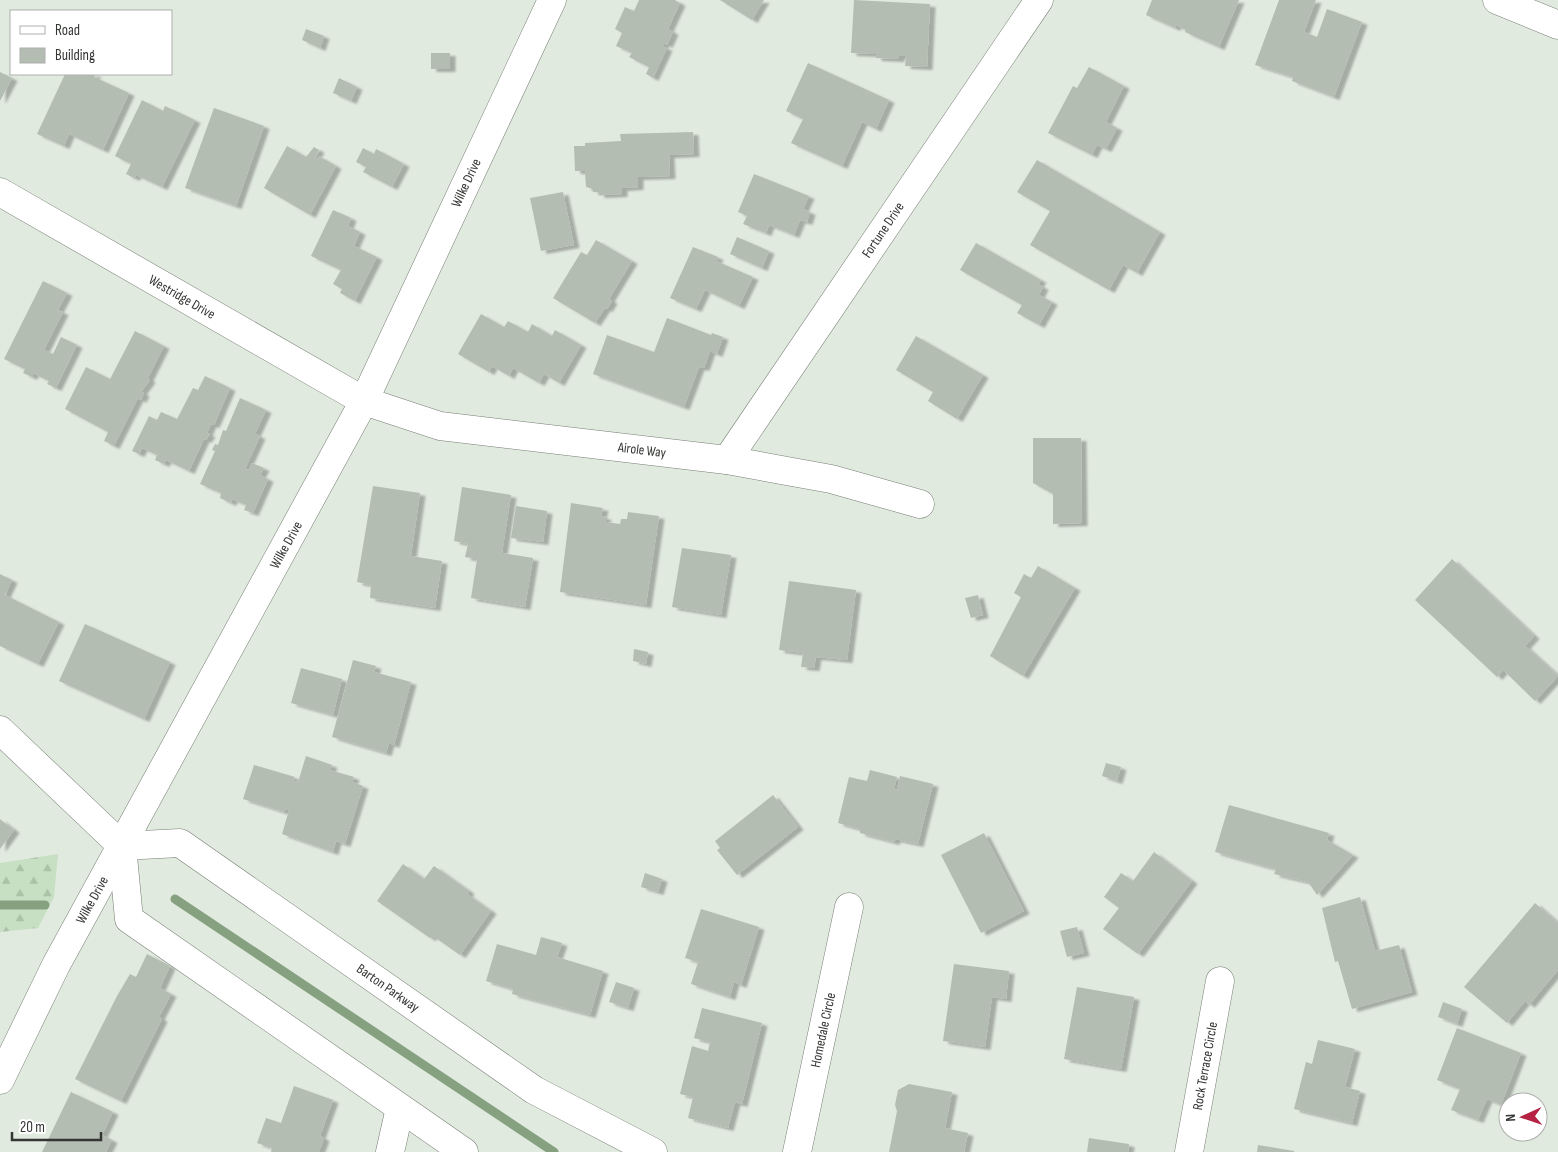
<svg xmlns="http://www.w3.org/2000/svg" width="1558" height="1152" font-family="'Sofia Sans Condensed',sans-serif">
  <style>
    .forest { fill: url(#forest-firs) }
    .lines { fill: none; stroke-linecap: round; stroke-linejoin: round }
    .stream { stroke: #85a180; stroke-width: 9 }
    .building { fill: #b4bdb2; filter: url(#shadow) }
    .minor-casing { stroke: #777f75; stroke-width: 29 }
    .tertiary-casing { stroke: #777f75; stroke-width: 29 }
    .minor { stroke: #fff; stroke-width: 28 }
    .tertiary { stroke: #fff; stroke-width: 28 }
    .labels { text-anchor: middle; dominant-baseline: central; stroke-width: 5; stroke-linejoin: round; paint-order: stroke }
    .street-label { font-size: 14px; fill: #333632; stroke: #fff }
  </style>
  <defs>
    <pattern id="forest-firs" width="22" height="20" patternUnits="userSpaceOnUse" patternTransform="scale(1.25)"><rect width="22" height="20" fill="#c7e0c3"/><path d="M5 1l3.5 6h-7zM16 11l3.5 6h-7z" fill="#abc1a8"/></pattern>
    <filter id="shadow"><feDropShadow dx="5.5" dy="3" stdDeviation="1" flood-color="#0004"/></filter>
  </defs>
  <rect width="100%" height="100%" fill="#e1eadf"/>
  <polygon class="forest" points="58,854 54,897 38,928 0,932 0,863"/>
  <g class="lines">
    <g class="stream">
      <polyline points="175,899 554,1152"/>
      <polyline points="0,905 45,905"/>
    </g>
  </g>
  <g class="building">
    <polygon points="639,0 675,0 680,3 668,29 673,32 667,45 664,43 662,46 667,48 653,78 646,74 649,67 629,57 632,53 616,46 622,33 615,29 625,7 634,11"/>
    <polygon points="720,0 764,0 752,20"/>
    <polygon points="854,0 930,4 927,67 905,66 906,56 899,56 899,59 876,58 876,54 851,53"/>
    <polygon points="1152,0 1239,0 1219,47 1185,32 1186,30 1176,25 1175,28 1146,15"/>
    <polygon points="1279,0 1316,0 1304,32 1317,37 1327,9 1362,22 1334,97 1292,81 1293,77 1255,65"/>
    <polygon points="306,29 324,36 320,48 302,40"/>
    <rect x="431" y="53" width="19" height="16"/>
    <polygon points="808,63 889,100 876,129 862,122 842,166 791,143 803,119 786,111"/>
    <polygon points="1089,67 1124,86 1106,122 1117,128 1106,149 1097,145 1092,155 1048,133 1073,86 1077,88"/>
    <polygon points="0,72 12,78 0,101"/>
    <polygon points="65,74 96,74 94,77 129,93 103,150 69,134 64,146 37,134"/>
    <polygon points="339,78 357,87 351,101 333,93"/>
    <polygon points="142,100 163,111 165,106 195,120 162,187 136,175 134,178 126,174 131,164 115,156"/>
    <polygon points="214,108 264,126 236,206 185,188"/>
    <polygon points="693,132 694,154 669,155 670,176 638,177 638,187 622,188 622,194 599,195 599,192 593,192 593,189 586,187 585,171 575,171 574,146 585,146 585,143 621,141 620,134"/>
    <polygon points="287,146 306,157 314,147 319,150 315,157 318,159 319,156 336,166 310,215 264,188"/>
    <polygon points="363,148 374,154 376,149 404,164 392,187 363,172 366,167 356,162"/>
    <polygon points="1037,160 1160,232 1137,273 1123,265 1109,290 1030,245 1050,211 1017,192"/>
    <polygon points="754,174 809,196 803,209 810,212 807,222 800,220 794,235 769,225 766,233 743,224 747,216 738,212"/>
    <polygon points="563,192 574,245 541,251 530,198"/>
    <polygon points="333,210 351,218 348,226 360,232 354,246 377,257 355,301 340,293 342,289 333,284 341,270 311,256"/>
    <polygon points="737,237 769,251 762,268 730,254"/>
    <polygon points="596,240 632,261 609,299 612,301 607,309 605,308 595,323 553,298 581,252 587,255"/>
    <polygon points="976,243 1041,280 1038,284 1043,287 1039,295 1052,302 1039,325 1017,313 1022,305 960,270"/>
    <polygon points="693,247 718,257 716,261 753,277 739,306 705,290 696,309 670,298"/>
    <polygon points="43,281 67,293 58,310 63,312 44,350 53,354 61,337 77,345 56,388 47,384 49,381 33,373 32,377 23,373 25,369 4,359"/>
    <polygon points="481,314 504,327 508,321 528,332 532,324 552,336 555,330 581,345 559,383 544,374 539,383 513,368 509,376 492,366 489,372 458,354"/>
    <polygon points="667,318 711,335 712,333 723,337 717,354 710,351 704,368 699,367 684,407 593,374 607,335 654,352"/>
    <polygon points="135,331 164,346 148,378 150,380 141,392 144,393 141,400 138,398 114,446 104,441 108,432 65,409 86,367 110,379"/>
    <polygon points="916,336 983,375 957,419 928,401 933,392 896,370"/>
    <polygon points="205,376 230,388 214,425 211,424 207,433 210,434 206,440 204,439 189,471 166,460 164,464 155,460 157,455 142,448 139,454 132,451 149,416 157,420 161,412 177,419 193,388 198,390"/>
    <polygon points="240,398 266,410 255,434 260,436 245,469 249,470 252,463 264,468 260,475 268,479 253,513 244,510 246,505 232,499 231,503 220,498 221,493 200,484 215,451 212,450 215,444 218,445 223,430 226,431"/>
    <polygon points="1033,438 1081,438 1082,523 1053,524 1053,494 1033,483"/>
    <polygon points="373,486 420,493 411,556 442,561 435,608 370,598 371,585 357,582"/>
    <polygon points="462,487 511,495 502,553 533,558 525,607 471,598 477,559 465,557 468,544 454,541"/>
    <polygon points="571,503 603,508 601,516 606,517 605,522 620,524 621,519 627,519 628,512 659,516 646,605 560,592"/>
    <polygon points="516,506 547,511 543,542 511,538"/>
    <polygon points="682,548 731,555 721,615 672,607"/>
    <polygon points="1452,559 1534,636 1525,646 1558,676 1535,701 1503,670 1497,677 1415,600"/>
    <polygon points="1038,566 1075,588 1023,676 990,656 1021,597 1014,593 1024,574 1031,578"/>
    <polygon points="0,574 12,580 5,595 59,622 38,664 0,646"/>
    <polygon points="789,581 856,590 847,660 816,657 814,668 801,667 803,653 779,650"/>
    <polygon points="978,595 983,615 971,618 965,598"/>
    <polygon points="85,624 170,662 144,719 59,681"/>
    <polygon points="634,649 648,652 646,664 633,661"/>
    <polygon points="353,660 376,666 374,672 411,682 394,745 389,743 386,753 332,737"/>
    <polygon points="301,668 342,679 333,715 291,703"/>
    <polygon points="306,756 332,765 330,770 354,777 352,782 363,786 345,844 336,841 333,852 282,834 289,810 285,809 284,812 243,799 254,765 295,777 293,781 298,782"/>
    <polygon points="1106,763 1121,767 1117,781 1102,776"/>
    <polygon points="870,770 897,777 894,789 897,790 900,776 933,784 918,844 895,839 894,842 860,833 860,829 838,823 849,777 867,781"/>
    <polygon points="773,795 798,827 737,875 717,850 720,848 715,841"/>
    <polygon points="1229,805 1329,833 1327,840 1353,855 1317,895 1308,882 1274,874 1276,869 1215,852"/>
    <polygon points="0,819 14,830 0,849"/>
    <polygon points="984,833 1024,911 981,933 941,855"/>
    <polygon points="1154,852 1192,881 1138,954 1103,929 1119,908 1104,897 1121,873 1133,881"/>
    <polygon points="403,864 424,879 434,866 469,891 467,894 491,911 460,955 433,936 430,938 377,901"/>
    <polygon points="645,873 662,879 658,892 641,887"/>
    <polygon points="1360,897 1375,951 1399,945 1412,992 1352,1009 1338,961 1335,962 1322,908"/>
    <polygon points="1535,903 1558,923 1558,970 1529,1005 1525,1001 1507,1023 1464,987"/>
    <polygon points="701,909 759,927 741,985 734,982 730,997 691,984 698,962 685,958"/>
    <polygon points="1077,927 1084,953 1067,957 1060,931"/>
    <polygon points="541,937 562,943 557,957 603,971 590,1015 512,994 513,989 486,981 497,944 536,955"/>
    <polygon points="147,954 170,966 160,988 171,994 159,1017 162,1019 121,1101 75,1079 117,996 130,974 136,977"/>
    <polygon points="954,964 1009,971 1006,999 992,997 985,1047 943,1041"/>
    <polygon points="616,982 634,988 628,1008 609,1002"/>
    <polygon points="1077,987 1134,997 1121,1069 1064,1059"/>
    <polygon points="1443,1002 1462,1009 1457,1024 1438,1017"/>
    <polygon points="702,1008 762,1023 742,1104 735,1102 728,1128 688,1118 693,1097 680,1094 692,1046 708,1051 710,1042 694,1038"/>
    <polygon points="1457,1028 1521,1053 1501,1105 1487,1099 1478,1120 1451,1110 1460,1089 1437,1080"/>
    <polygon points="1318,1040 1355,1049 1345,1087 1360,1091 1352,1123 1294,1109 1306,1062 1312,1064"/>
    <polygon points="909,1084 952,1092 945,1128 968,1133 964,1152 889,1152 897,1111 895,1105 898,1090"/>
    <polygon points="294,1086 333,1100 320,1136 324,1138 319,1152 271,1152 272,1148 257,1143 266,1118 281,1123"/>
    <polygon points="71,1092 113,1112 102,1135 112,1140 106,1152 42,1152"/>
    <polygon points="1089,1138 1129,1144 1128,1152 1087,1152"/>
    <polygon points="1258,1145 1294,1151 1294,1152 1257,1152"/>
  </g>
  <g class="lines">
    <defs>
      <g id="minor">
        <polyline points="0,192 364,401 440,426 727,460 831,479 920,504"/>
        <polyline points="727,460 1039,0"/>
        <polyline points="0,730 122,846 129,919 464,1152"/>
        <polyline points="122,846 180,843 534,1090 653,1152"/>
        <polyline points="0,1080 56,965 364,401 552,0"/>
        <polyline points="390,1152 400,1108"/>
        <polyline points="797,1152 849,907"/>
        <polyline points="1189,1152 1220,981"/>
      </g>
      <polyline id="tertiary" points="1497,0 1558,25"/>
    </defs>
    <use href="#minor" class="minor-casing"/>
    <use href="#tertiary" class="tertiary-casing"/>
    <use href="#minor" class="minor"/>
    <use href="#tertiary" class="tertiary"/>
  </g>
  <g class="labels">
    <g class="street-label">
      <text transform="translate(466 183) rotate(-65)">Wilke Drive</text>
      <text transform="translate(883 230) rotate(-56)">Fortune Drive</text>
      <text transform="translate(182 297) rotate(30)">Westridge Drive</text>
      <text transform="translate(642 450) rotate(7)">Airole Way</text>
      <text transform="translate(286 545) rotate(-61)">Wilke Drive</text>
      <text transform="translate(92 900) rotate(-61)">Wilke Drive</text>
      <text transform="translate(388 988) rotate(35)">Barton Parkway</text>
      <text transform="translate(823 1030) rotate(-78)">Homedale Circle</text>
      <text transform="translate(1205 1066) rotate(-80)">Rock Terrace Circle</text>
    </g>
  </g>
  <rect x="10" y="10" width="162" height="65" fill="#ffffff" stroke="#adafad"/>
  <rect x="20" y="26" width="25" height="8" fill="#ffffff" stroke="#adafad"/>
  <text x="55" y="35" font-size="15" fill="#333632">Road</text>
  <rect x="20" y="48" width="25" height="15" fill="#b4bdb2" stroke="#adafad"/>
  <text x="55" y="60" font-size="15" fill="#333632">Building</text>
  <g transform="translate(1523 1117) rotate(267)"><circle r="24" fill="#ffffff" stroke="#adafad"/>
  <path d="M0-4L9 19L0 12L-9 19Z" fill="#b52243"/>
  <text y="-8" font-size="14" font-weight="bold" text-anchor="middle" fill="#333632">N</text>
  </g>
  <path d="M12 1132v8h89v-8" fill="none" stroke="#333632" stroke-width="2.5"/>
  <text x="20" y="1132" font-size="15" fill="#333632" stroke="#ffffff" stroke-width="4" paint-order="stroke">20 m</text>
</svg>
